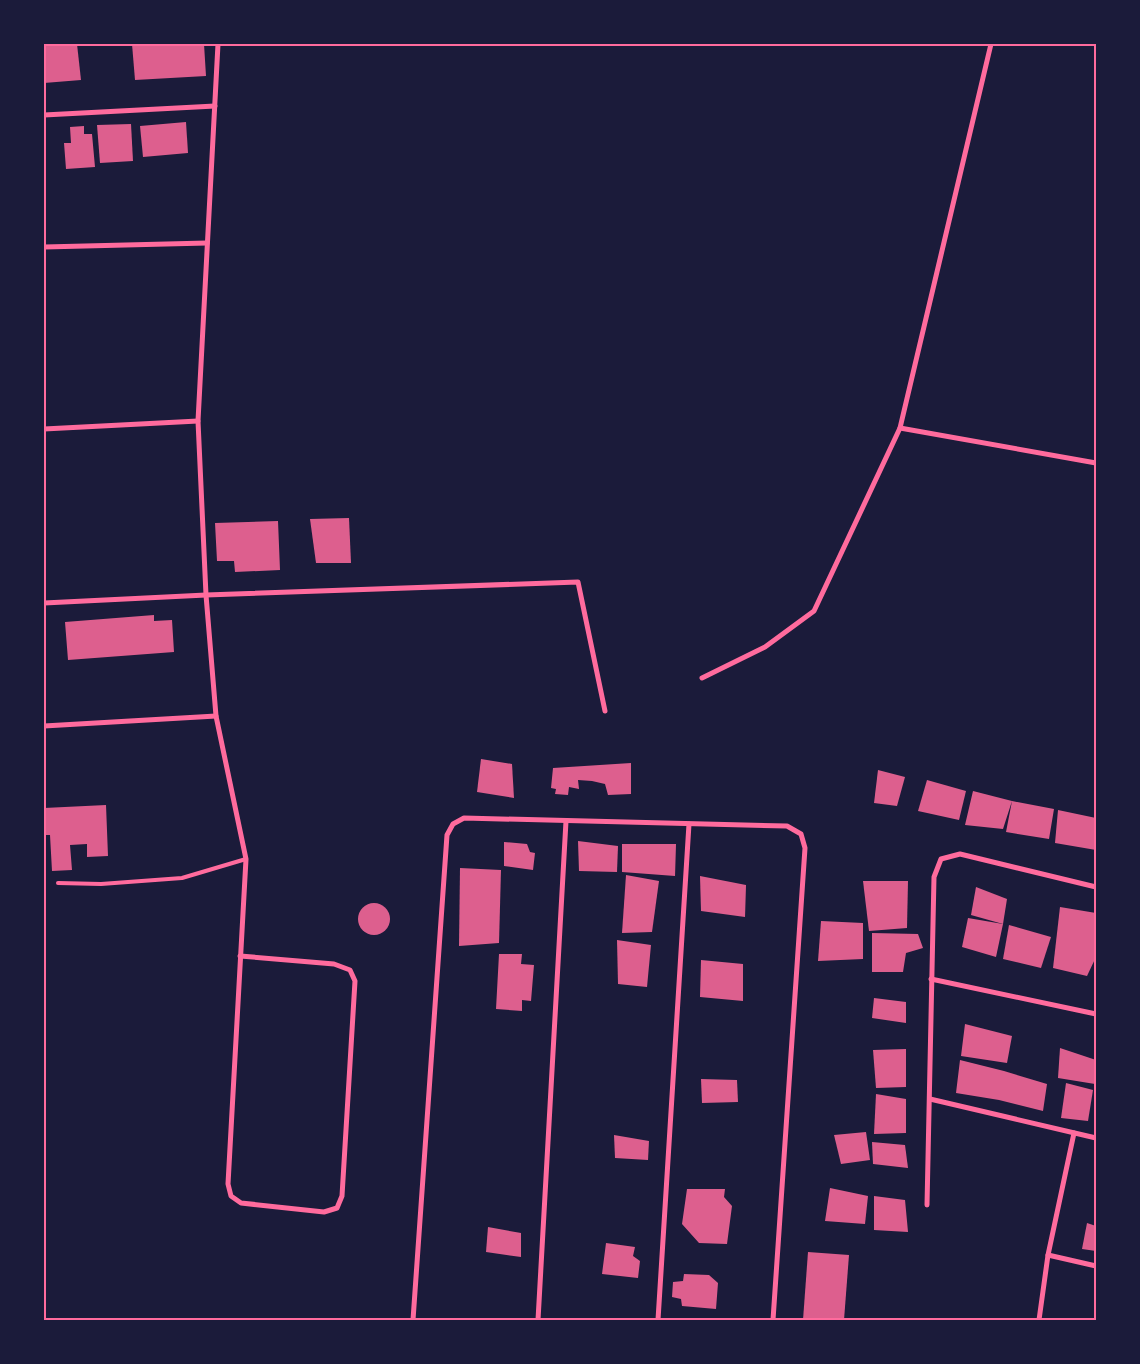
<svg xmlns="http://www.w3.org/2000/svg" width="1140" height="1364" font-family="'Space Grotesk',sans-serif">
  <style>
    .building { fill: #dd5f8e }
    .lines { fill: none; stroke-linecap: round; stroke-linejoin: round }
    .service { stroke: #ff6b9d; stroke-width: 4 }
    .minor { stroke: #ff6b9d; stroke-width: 5 }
    .neatline { fill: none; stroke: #ff6b9d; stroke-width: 2 }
  </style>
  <rect width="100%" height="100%" fill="#1b1b3a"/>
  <g class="building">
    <polygon points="44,44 77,44 81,80 44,83"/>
    <polygon points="132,44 204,44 206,76 135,80"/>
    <polygon points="186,122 188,153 143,157 140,126"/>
    <polygon points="131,124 133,161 100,163 97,125"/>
    <polygon points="84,126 84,134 92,134 95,167 66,169 64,143 71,143 70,127"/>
    <polygon points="349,518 351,563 316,563 310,519"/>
    <polygon points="278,521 280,570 235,572 234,561 217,561 215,523"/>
    <polygon points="154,615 154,621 172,620 174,652 68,660 65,622"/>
    <polygon points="481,759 512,764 514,798 477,792"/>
    <polygon points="631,763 631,794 608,795 605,784 592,781 578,780 579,789 569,787 568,795 555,794 556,789 551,788 553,768"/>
    <polygon points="878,770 905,777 897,806 874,803"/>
    <polygon points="927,780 966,791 959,820 918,811"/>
    <polygon points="973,791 1012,801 1054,809 1049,839 1006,832 1012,801 1003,829 965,825"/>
    <polygon points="106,805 108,856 87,857 87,844 70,845 72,870 52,871 50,835 44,835 44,808"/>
    <polygon points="1058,810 1096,818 1096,850 1055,843"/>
    <polygon points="578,841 618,846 617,872 579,871"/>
    <polygon points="504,842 527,844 530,852 535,853 533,870 504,866"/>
    <polygon points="622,844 676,844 675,876 622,872"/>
    <polygon points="460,868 501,870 499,943 459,946"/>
    <polygon points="626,875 659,881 652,932 622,933"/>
    <polygon points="700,876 746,885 745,917 701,911"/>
    <polygon points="863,881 908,881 907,928 869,931"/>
    <polygon points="976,887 1007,899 1003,924 971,915"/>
    <circle cx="374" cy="919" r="16"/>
    <polygon points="1060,907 1096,913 1096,957 1087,976 1053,968"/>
    <polygon points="968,918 1003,924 996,957 962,947"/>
    <polygon points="821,921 863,923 863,959 818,961"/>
    <polygon points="1009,925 1051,937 1041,968 1003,959"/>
    <polygon points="872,933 918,934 923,948 906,953 903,972 872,972"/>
    <polygon points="617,940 651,945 647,987 618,984"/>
    <polygon points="499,954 522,954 521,964 534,965 531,1001 522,1000 522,1011 496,1009"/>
    <polygon points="701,960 743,964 743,1001 700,997"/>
    <polygon points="874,998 906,1002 906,1023 872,1018"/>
    <polygon points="965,1024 1012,1036 1007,1063 961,1056"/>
    <polygon points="1060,1048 1096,1060 1095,1084 1058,1078"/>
    <polygon points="906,1049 906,1087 876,1088 873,1050"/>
    <polygon points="960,1060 1004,1071 1047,1084 1043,1111 999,1100 956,1093"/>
    <polygon points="701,1079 737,1080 738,1102 702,1103"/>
    <polygon points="1066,1083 1093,1090 1088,1121 1061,1118"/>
    <polygon points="876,1094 906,1099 906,1133 874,1134"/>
    <polygon points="866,1132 870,1160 841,1164 834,1135"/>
    <polygon points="614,1135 649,1141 648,1160 615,1158"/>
    <polygon points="872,1142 905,1145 908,1168 873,1164"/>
    <polygon points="830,1188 868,1196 865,1224 825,1221"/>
    <polygon points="687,1189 725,1189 724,1197 732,1206 727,1244 699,1243 682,1224"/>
    <polygon points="874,1196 905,1200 908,1232 874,1230"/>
    <polygon points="1087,1223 1096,1226 1096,1251 1082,1249"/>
    <polygon points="488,1227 521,1233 521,1257 486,1252"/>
    <polygon points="606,1243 635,1247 633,1256 640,1261 638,1278 602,1274"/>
    <polygon points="808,1252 849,1255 844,1320 803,1320"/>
    <polygon points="684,1274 709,1275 718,1283 716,1309 682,1306 681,1299 672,1297 673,1282 683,1281"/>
  </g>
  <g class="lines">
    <polyline class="service" points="58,883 101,884 182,878 246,859"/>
    <g class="minor">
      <polyline points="218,44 198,421 206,595 216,716 246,859 228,1184 231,1196 241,1203 324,1212 337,1208 342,1196 355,981 350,970 334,964 240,956"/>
      <polyline points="991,44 900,428 1096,463"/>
      <polyline points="44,115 215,106"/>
      <polyline points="44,247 207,243"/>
      <polyline points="44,429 198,421"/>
      <polyline points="44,603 206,595 578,582 605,711"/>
      <polyline points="702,678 765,647 814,611 900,428"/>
      <polyline points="44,726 216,716"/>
      <polyline points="931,979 1096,1014"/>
      <polyline points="930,1099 1096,1138"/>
      <polyline points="927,1205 934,877 941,859 960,854 1096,887"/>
      <polyline points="1048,1255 1096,1266"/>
      <polyline points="413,1320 447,835 453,824 464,818 787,826 801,834 805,848 773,1320"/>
      <polyline points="538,1320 566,821"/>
      <polyline points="658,1320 689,824"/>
      <polyline points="1039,1320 1048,1255 1074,1133"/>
    </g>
  </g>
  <rect width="1140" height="1364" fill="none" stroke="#1b1b3a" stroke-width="90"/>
  <rect x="45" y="45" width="1050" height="1274" class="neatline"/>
</svg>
